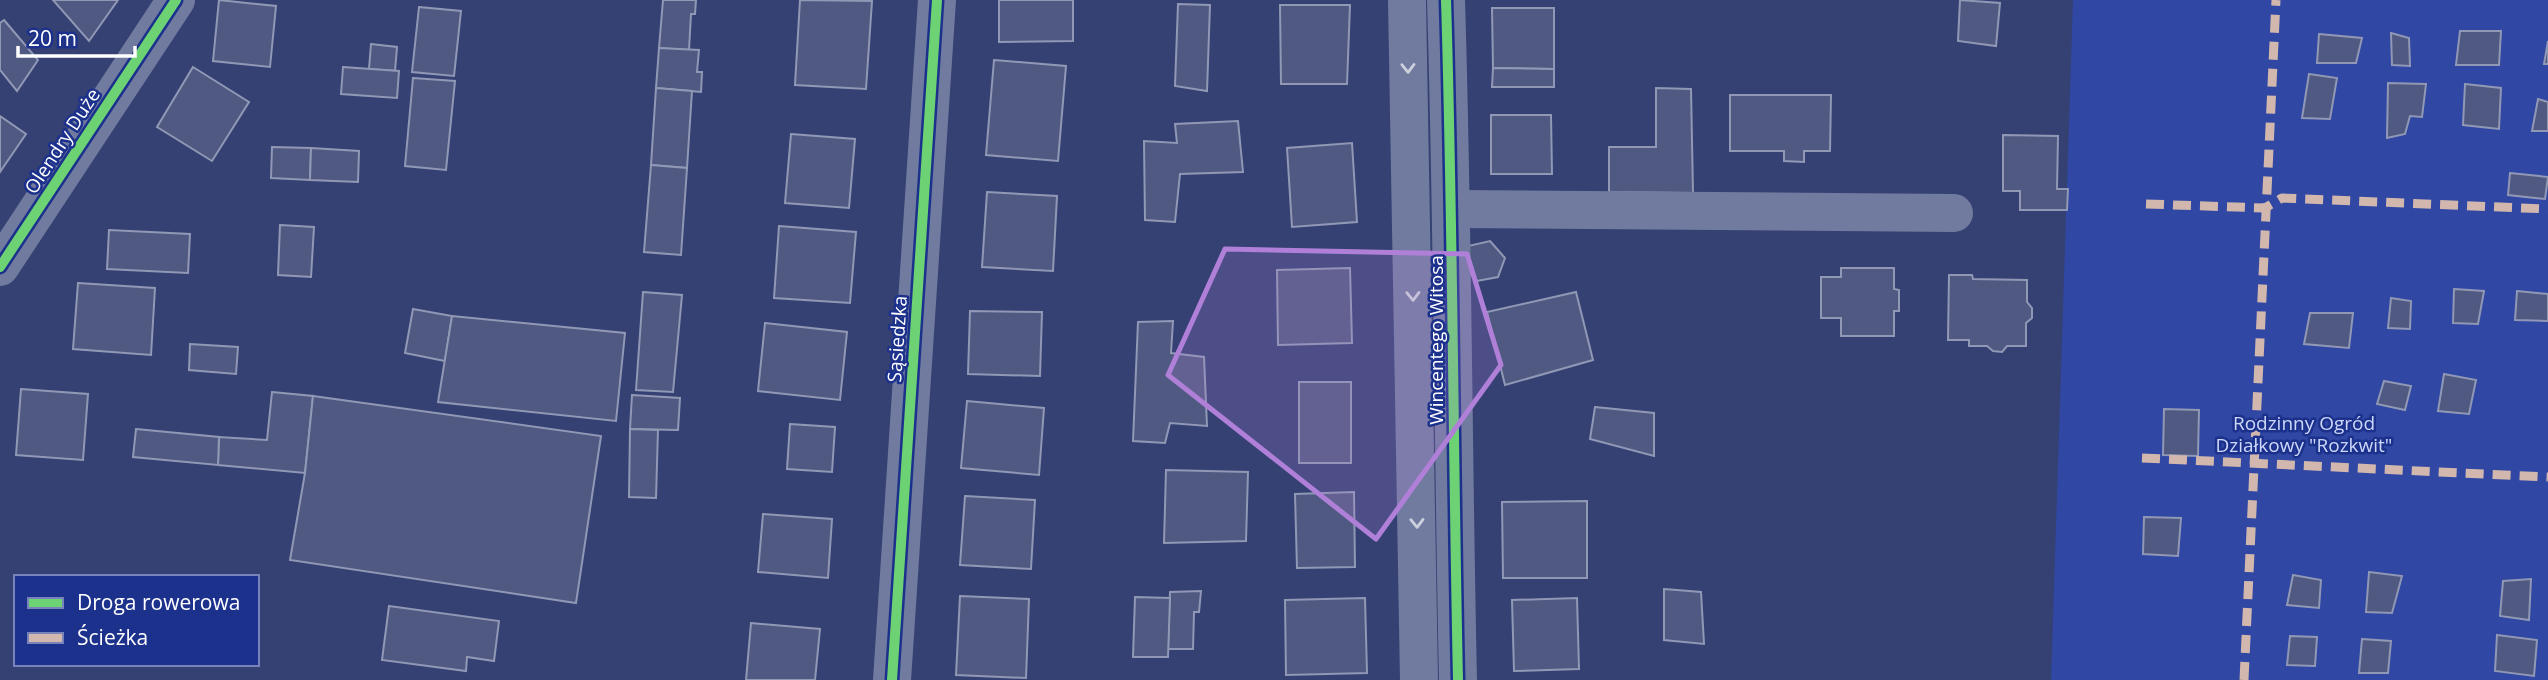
<svg xmlns="http://www.w3.org/2000/svg" width="2548" height="680" font-family="'Open Sans',sans-serif">
  <style>
    .green { fill: #3047a3 }
    .building { fill: #4f5981; stroke: #9098b5; stroke-width: 2 }
    .lines { fill: none; stroke-linecap: round; stroke-linejoin: round }
    .minor { stroke: #717b9f; stroke-width: 38 }
    .quiet { stroke: #d1b7ad; stroke-width: 9; stroke-dasharray: 18 9; stroke-linecap: butt }
    .cycleway-casing { stroke: #1c318c; stroke-width: 15 }
    .cycleway { stroke: #6cd273; stroke-width: 10 }
    .oneway { stroke: #cdd1dd }
    .marked { fill: #b080d9; fill-opacity: 0.2; stroke: #b080d9; stroke-width: 5; stroke-linejoin: round }
    .labels { text-anchor: middle; dominant-baseline: central; stroke-width: 5; stroke-linejoin: round; paint-order: stroke }
    .street-label { font-size: 19px; fill: #fff; stroke: #1c318c }
    .park-label { font-size: 19px; fill: #cdd7f9; stroke: #1c318c }
  </style>
  <rect width="100%" height="100%" fill="#354173"/>
  <polygon class="green" points="2073,0 2548,0 2548,680 2051,680"/>
  <g class="building">
    <polygon points="53,0 118,0 89,41"/>
    <polygon points="219,0 276,6 270,67 213,61"/>
    <polygon points="663,0 696,0 695,14 691,14 689,50 659,48"/>
    <polygon points="800,0 872,1 866,89 795,85"/>
    <polygon points="999,0 1073,0 1073,41 999,42"/>
    <polygon points="1960,0 2000,3 1996,46 1958,41"/>
    <polygon points="1178,4 1210,5 1207,91 1175,86"/>
    <polygon points="1280,5 1350,5 1347,84 1281,84"/>
    <polygon points="419,7 461,11 454,76 412,72"/>
    <polygon points="1492,8 1554,8 1554,69 1493,68"/>
    <polygon points="4,20 38,60 17,91 0,70 0,23"/>
    <polygon points="2460,31 2501,31 2499,65 2456,65"/>
    <polygon points="2391,33 2409,38 2410,66 2392,65"/>
    <polygon points="2319,34 2362,38 2356,63 2317,63"/>
    <polygon points="2548,41 2548,64 2544,64"/>
    <polygon points="371,44 397,47 395,71 369,69"/>
    <polygon points="659,48 699,50 697,72 702,72 701,92 656,88"/>
    <polygon points="994,60 1066,66 1058,161 986,155"/>
    <polygon points="193,67 249,102 212,161 157,127"/>
    <polygon points="343,67 399,71 397,98 341,94"/>
    <polygon points="1493,68 1554,69 1554,87 1492,87"/>
    <polygon points="2309,74 2337,78 2330,119 2302,118"/>
    <polygon points="413,78 455,81 446,170 405,166"/>
    <polygon points="2388,83 2426,84 2422,117 2410,116 2405,134 2387,138"/>
    <polygon points="2465,84 2501,88 2499,129 2463,125"/>
    <polygon points="656,88 692,91 687,168 651,165"/>
    <polygon points="1656,88 1691,89 1693,193 1609,192 1609,147 1656,147"/>
    <polygon points="1730,95 1831,95 1830,151 1804,151 1804,162 1784,161 1784,151 1730,151"/>
    <polygon points="2538,99 2548,102 2548,131 2532,131"/>
    <polygon points="1491,115 1551,115 1552,174 1491,174"/>
    <polygon points="0,116 26,134 0,172"/>
    <polygon points="1238,121 1243,172 1180,174 1175,222 1145,220 1144,141 1177,143 1175,124"/>
    <polygon points="791,134 855,139 849,208 785,203"/>
    <polygon points="2003,135 2058,136 2057,189 2068,189 2067,210 2020,210 2020,191 2003,191"/>
    <polygon points="1352,143 1357,222 1292,227 1287,148"/>
    <polygon points="272,147 311,148 310,180 271,178"/>
    <polygon points="311,148 359,151 358,182 310,180"/>
    <polygon points="651,165 687,168 681,255 644,252"/>
    <polygon points="2510,173 2548,177 2545,199 2508,195"/>
    <polygon points="987,192 1057,196 1053,271 982,267"/>
    <polygon points="280,225 314,227 311,277 278,275"/>
    <polygon points="779,226 856,232 850,303 774,298"/>
    <polygon points="109,230 190,234 188,273 107,269"/>
    <polygon points="1490,241 1505,258 1498,277 1477,281 1462,265 1468,246"/>
    <polygon points="1350,268 1352,343 1278,345 1277,270"/>
    <polygon points="1841,268 1894,268 1894,289 1899,290 1899,311 1894,311 1894,336 1841,336 1841,318 1821,318 1821,277 1841,277"/>
    <polygon points="1949,275 1972,275 1973,279 2027,280 2027,302 2032,308 2032,318 2026,323 2026,346 2007,346 2002,352 1993,351 1987,346 1969,346 1969,340 1948,340"/>
    <polygon points="78,283 155,288 151,355 73,349"/>
    <polygon points="2454,289 2484,291 2478,324 2453,323"/>
    <polygon points="2517,291 2548,294 2548,321 2515,320"/>
    <polygon points="643,292 682,295 673,392 636,390"/>
    <polygon points="1576,292 1593,360 1505,385 1487,312"/>
    <polygon points="2391,298 2411,301 2410,329 2388,328"/>
    <polygon points="413,309 452,316 445,361 405,353"/>
    <polygon points="970,311 1042,312 1040,376 968,374"/>
    <polygon points="2310,313 2353,313 2349,348 2304,344"/>
    <polygon points="452,316 625,333 616,421 438,402"/>
    <polygon points="1173,321 1171,353 1204,357 1207,426 1170,423 1165,443 1133,441 1138,322"/>
    <polygon points="765,323 847,332 840,400 758,391"/>
    <polygon points="190,344 238,347 236,374 189,370"/>
    <polygon points="2444,374 2476,380 2469,414 2438,411"/>
    <polygon points="2384,381 2411,386 2405,410 2377,404"/>
    <rect x="1299" y="382" width="52" height="81"/>
    <polygon points="21,389 88,394 83,460 16,455"/>
    <polygon points="272,392 313,396 305,473 218,465 219,437 267,440"/>
    <polygon points="632,395 680,398 678,430 630,429"/>
    <polygon points="313,396 601,436 576,603 290,560 305,473"/>
    <polygon points="967,401 1044,408 1039,475 961,468"/>
    <polygon points="1595,407 1654,413 1654,456 1590,439"/>
    <polygon points="2164,409 2199,410 2198,456 2163,455"/>
    <polygon points="790,424 835,427 832,472 787,469"/>
    <polygon points="136,429 219,437 218,465 133,457"/>
    <polygon points="630,429 658,430 656,498 629,497"/>
    <polygon points="1166,470 1248,472 1246,541 1164,543"/>
    <polygon points="1354,492 1355,567 1297,568 1295,494"/>
    <polygon points="965,496 1035,500 1031,569 960,565"/>
    <polygon points="1587,501 1587,578 1503,578 1502,502"/>
    <polygon points="763,514 832,519 828,578 758,572"/>
    <polygon points="2144,517 2181,518 2178,556 2143,554"/>
    <polygon points="2369,572 2402,576 2392,613 2366,612"/>
    <polygon points="2293,575 2321,580 2319,608 2287,605"/>
    <polygon points="2531,579 2529,620 2500,616 2503,581"/>
    <polygon points="1664,589 1701,592 1704,644 1664,640"/>
    <polygon points="1201,591 1199,612 1194,612 1193,649 1168,649 1170,592"/>
    <polygon points="960,596 1029,599 1026,678 956,675"/>
    <polygon points="1135,597 1170,598 1168,657 1133,657"/>
    <polygon points="1365,598 1367,673 1286,675 1285,600"/>
    <polygon points="1577,598 1579,669 1514,671 1512,600"/>
    <polygon points="389,606 499,621 494,661 467,657 466,671 382,660"/>
    <polygon points="751,623 820,629 815,680 746,680"/>
    <polygon points="2497,635 2537,640 2534,676 2495,671"/>
    <polygon points="2290,636 2317,637 2315,666 2287,665"/>
    <polygon points="2362,639 2391,641 2388,673 2359,673"/>
  </g>
  <g class="lines">
    <g class="minor">
      <polyline points="1407,0 1419,680"/>
      <path d="M 1446,0 C 1453,227 1453,453 1458,680"/>
      <polyline points="1453,209 1954,213"/>
      <polyline points="0,267 176,0"/>
      <polyline points="892,680 937,0"/>
    </g>
    <g class="quiet">
      <polyline points="2146,204 2265,208 2282,198 2548,209"/>
      <polyline points="2142,458 2548,477"/>
      <polyline points="2244,680 2276,0"/>
    </g>
    <defs>
      <g id="cycleway">
        <path d="M 1446,0 C 1453,227 1453,453 1458,680"/>
        <polyline points="0,267 176,0"/>
        <polyline points="892,680 937,0"/>
      </g>
    </defs>
    <use href="#cycleway" class="cycleway-casing"/>
    <use href="#cycleway" class="cycleway"/>
  </g>
  <defs><path id="oneway-chevron" d="M-2-3.5L2.5 0L-2 3.5" fill="none" stroke-width="1.6" stroke-linecap="round" stroke-linejoin="round" transform="scale(1.75)"/></defs>
  <g class="oneway">
    <use href="#oneway-chevron" transform="translate(1408 68) rotate(89)"/>
    <use href="#oneway-chevron" transform="translate(1413 296) rotate(89)"/>
    <use href="#oneway-chevron" transform="translate(1417 523) rotate(89)"/>
  </g>
  <path class="marked" d="M 1225,249 L 1467,254 L 1501,365 L 1376,539 L 1168,375 Z"/>
  <g class="labels">
    <g class="street-label">
      <text transform="translate(62 141) rotate(-57)">Olendry Duże</text>
      <text transform="translate(897 339) rotate(-86)">Sąsiedzka</text>
      <text transform="translate(1436 340) rotate(-90)">Wincentego Witosa</text>
    </g>
    <g class="park-label">
      <text x="2304" y="423">Rodzinny Ogród<tspan x="2304" dy="22">Działkowy "Rozkwit"</tspan></text>
    </g>
  </g>
  <rect x="14" y="575" width="245" height="91" fill="#1c318c" stroke="#7783ba" stroke-width="2"/>
  <rect x="28" y="598" width="35" height="10" fill="#6cd273" stroke="#7783ba" stroke-width="2"/>
  <text x="77" y="610" font-size="21" fill="#ffffff">Droga rowerowa</text>
  <rect x="28" y="633" width="35" height="10" fill="#d1b7ad" stroke="#7783ba" stroke-width="2"/>
  <text x="77" y="645" font-size="21" fill="#ffffff">Ścieżka</text>
  <path d="M18 46v10h117v-10" fill="none" stroke="#ffffff" stroke-width="3.5"/>
  <text x="28" y="46" font-size="21" fill="#ffffff" stroke="#1c318c" stroke-width="5" paint-order="stroke">20 m</text>
</svg>
